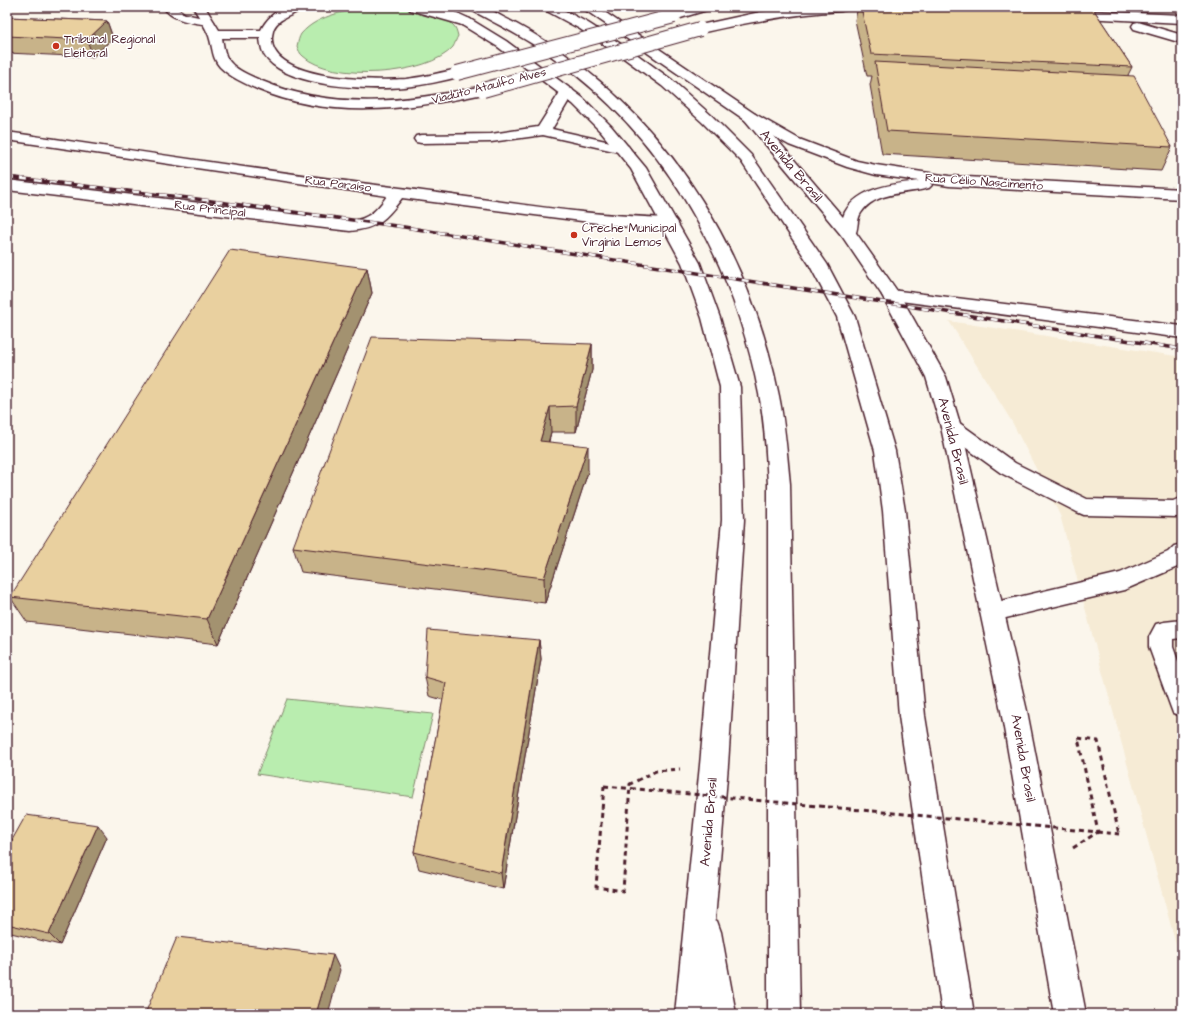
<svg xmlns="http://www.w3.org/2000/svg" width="1189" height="1021" font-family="'Architects Daughter',sans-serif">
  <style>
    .built { fill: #f6ebd5 }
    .green { fill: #b9edaf; stroke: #82866d }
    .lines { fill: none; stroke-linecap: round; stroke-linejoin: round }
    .lane-casing { stroke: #4a1f2b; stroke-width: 3 }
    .street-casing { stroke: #4a1f2b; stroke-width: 3 }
    .secondary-casing { stroke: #4a1f2b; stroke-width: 3 }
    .highway-casing { stroke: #4a1f2b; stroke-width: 3 }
    .path { stroke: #4a1f2b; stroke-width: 3; stroke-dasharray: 5 4; stroke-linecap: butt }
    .lane { fill: #fff; fill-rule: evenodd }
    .street { fill: #fff; fill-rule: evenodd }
    .secondary { fill: #fff; fill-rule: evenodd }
    .highway { fill: #fff; fill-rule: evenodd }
    .rail-casing { stroke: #4a1f2b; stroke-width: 3.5 }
    .rail { stroke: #fff; stroke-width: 2.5; stroke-dasharray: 7; stroke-linecap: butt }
    .secondary-bridge-casing { stroke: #4a1f2b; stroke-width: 16; stroke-linecap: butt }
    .path-bridge { stroke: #4a1f2b; stroke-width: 3; stroke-dasharray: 5 4; stroke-linecap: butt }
    .secondary-bridge { stroke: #fff; stroke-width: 14 }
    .wall { fill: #c8b389; stroke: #4a1f2b }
    .shaded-wall { fill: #a3926f; stroke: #4a1f2b }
    .building { fill: #e9d09f; stroke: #4a1f2b }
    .poi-dot { fill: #c8321e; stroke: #fff; stroke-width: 1.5 }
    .labels { text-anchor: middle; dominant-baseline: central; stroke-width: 3; stroke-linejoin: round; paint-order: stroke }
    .far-poi-label { font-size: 12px; fill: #4a1f2b; stroke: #fff; text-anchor: start }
    .far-street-label { font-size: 12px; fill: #4a1f2b; stroke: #fff }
    .street-label { font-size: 14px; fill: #4a1f2b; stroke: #fff }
  </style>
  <rect width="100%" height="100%" fill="#fbf6ec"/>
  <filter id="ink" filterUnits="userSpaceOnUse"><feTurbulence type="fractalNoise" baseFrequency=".025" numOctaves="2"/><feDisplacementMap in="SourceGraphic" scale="8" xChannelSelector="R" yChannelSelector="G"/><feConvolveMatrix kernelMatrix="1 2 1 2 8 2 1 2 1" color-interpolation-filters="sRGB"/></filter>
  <g filter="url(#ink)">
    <polygon class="built" points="949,321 1182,357 1182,967 1060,515 1012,422"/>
    <g class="green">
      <path d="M 375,7 C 399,7 434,5 453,25 C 456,27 457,32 458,36 C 456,39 455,44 453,47 C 429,76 330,82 303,56 C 300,54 298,49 297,46 C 298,42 299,37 301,34 C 318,14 350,10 375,7 Z"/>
      <polygon points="287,699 433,714 413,797 257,774"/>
    </g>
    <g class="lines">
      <defs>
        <g id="lane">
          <path d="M 163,7 L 175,7 L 185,14 L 212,20 L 214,22 L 212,24 L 208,25 C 192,22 174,22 163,7 Z"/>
          <polygon points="951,420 958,422 1015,463 1087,499 1173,501 1182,497 1182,515 1177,517 1084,515 1077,512 1001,473 944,432 941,427 944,422"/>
          <polygon points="1182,544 1182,565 1124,590 993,621 985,618 982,612 985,606 993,603 1120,573 1168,552 1174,546"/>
          <polygon points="1182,620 1182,638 1173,639 1173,647 1182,672 1182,716 1173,713 1170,705 1149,647 1149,637 1156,624 1164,622"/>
        </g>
        <g id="street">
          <polygon points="567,88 572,89 574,92 552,129 628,146 630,149 628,152 623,153 543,135 491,142 421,143 416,142 414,139 416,136 421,135 491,134 538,127 562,89"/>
          <path d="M 7,132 C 138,151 269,172 400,188 C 490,199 579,216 670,218 L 676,220 L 678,223 L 676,226 L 670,228 L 629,227 L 402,198 C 386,219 377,229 350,231 L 7,190 L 7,180 L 350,221 C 368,220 377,210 387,196 L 7,140 Z"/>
          <polygon points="891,290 1182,326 1182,338 885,299 882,295 885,291"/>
        </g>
        <g id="secondary">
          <path d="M 193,7 L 205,7 L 219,30 L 261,30 C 265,21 276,9 287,7 C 292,6 298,7 303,7 C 297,16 277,16 273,31 C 259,82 378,81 406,79 C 423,77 440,73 457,69 L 462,70 L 464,73 L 462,76 C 443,81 424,85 404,87 C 369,90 294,88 268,60 C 262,54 261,46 260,38 L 222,38 C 223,44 224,52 227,58 C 234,70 251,76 262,81 C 333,111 410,102 483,86 L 488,87 L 490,90 L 488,93 L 483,94 C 408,110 329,120 257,89 C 244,83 230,77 220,67 C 212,58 213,48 209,36 C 205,26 199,17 193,7 Z"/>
          <polygon points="408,7 427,7 470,19 472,22 470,25 466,26 410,10"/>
          <polygon points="691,7 709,7 707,10 674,20 670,19 668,16 670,13"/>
          <path d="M 795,7 L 847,7 L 845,10 L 841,11 C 792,14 748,22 700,33 L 696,32 L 694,29 L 696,26 L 700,25 L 760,12 Z"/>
          <polygon points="1068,10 1182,15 1182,23 1064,17 1062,14 1064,11"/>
          <polygon points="1138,22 1182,35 1182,43 1134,29 1132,26 1134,23"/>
          <path d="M 750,113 L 755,114 L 799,139 L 857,161 L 876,165 L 949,176 L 1182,189 L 1182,199 L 949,186 L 930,183 L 932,185 L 929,188 C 908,194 875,191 861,213 C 856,220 859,230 854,236 L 848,238 L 842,236 L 840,233 C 841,226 842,218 845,212 C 859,187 894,184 919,181 L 876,175 L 847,167 L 789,145 L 745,120 L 743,117 L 745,114 Z"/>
        </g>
        <g id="highway">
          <polygon points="429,7 444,7 470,19 506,41 583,98 611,126 646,168 700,263 720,318 740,387 744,520 728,765 715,920 717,921 721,932 736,1014 675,1014 700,765 722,520 720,387 702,318 682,263 631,169 601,132 573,104 498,47 462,25 431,10"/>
          <path d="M 469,7 C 474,7 480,6 484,7 C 491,9 497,14 503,17 C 523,27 541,38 559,50 C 676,131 751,257 779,396 C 785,425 787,454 790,484 L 800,1014 L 768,1014 L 768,484 C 766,454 765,423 759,394 C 735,271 675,154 576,75 C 544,48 507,29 471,10 Z"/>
          <polygon points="543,7 558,7 588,23 635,53 672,80 712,116 751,155 827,264 855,317 895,451 905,511 925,716 974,1014 942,1014 899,716 883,511 875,451 837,317 809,264 741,161 702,122 662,86 625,59 580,29 545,10"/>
          <polygon points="581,7 596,7 600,9 755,114 854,230 900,295 946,377 961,427 1027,711 1086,1014 1054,1014 1001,711 941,427 926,377 882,295 842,236 745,120"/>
        </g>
      </defs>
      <use href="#lane" class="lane-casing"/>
      <use href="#street" class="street-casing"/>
      <use href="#secondary" class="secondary-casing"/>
      <use href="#highway" class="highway-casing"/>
      <g class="path">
        <polyline points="604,786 596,887 623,891 630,784 656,771 680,769"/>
        <polyline points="1073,848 1098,832 1078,738 1098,741 1119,834"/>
      </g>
      <use href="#lane" class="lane"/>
      <use href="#street" class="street"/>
      <use href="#secondary" class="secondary"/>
      <use href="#highway" class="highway"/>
      <defs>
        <polyline id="rail" points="7,177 197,199 404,227 1182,349"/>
      </defs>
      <use href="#rail" class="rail-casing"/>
      <use href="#rail" class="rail"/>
      <defs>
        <g id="secondary-bridge">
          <polyline points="457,73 674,16"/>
          <polyline points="483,90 700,29"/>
        </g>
      </defs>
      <use href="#secondary-bridge" class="secondary-bridge-casing"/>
      <polyline class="path-bridge" points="604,786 1119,834"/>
      <use href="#secondary-bridge" class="secondary-bridge"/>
    </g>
    <g class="wall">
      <polygon points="858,7 1092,7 1132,67 1128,75 1172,147 1161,171 882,154 870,85 872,76 867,76 855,20"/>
      <polygon points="7,17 107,21 113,38 93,57 7,53"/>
      <polygon points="367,268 372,293 218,644 27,622 10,597"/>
      <polygon points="592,344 592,370 576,432 551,432 549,442 588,472 545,603 301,572 293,547"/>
      <polygon points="539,640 541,659 503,889 419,869 414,852 443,700 429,696 425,677"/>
      <polygon points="107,837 60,945 7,932 7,849"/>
    </g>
    <g class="shaded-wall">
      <polygon points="107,21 113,38 93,57 87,40"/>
      <polygon points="367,268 372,293 218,644 207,619"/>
      <polygon points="592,344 592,370 576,432 576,406"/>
      <polygon points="550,407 551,432 542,466 540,441"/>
      <polygon points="588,446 588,472 545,603 544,578"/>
      <polygon points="539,640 541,659 503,889 501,873"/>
      <polygon points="98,825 107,837 60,945 49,934"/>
      <polygon points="333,955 340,970 328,1014 316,1014"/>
    </g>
    <g class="building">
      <polygon points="861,7 1092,7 1132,67 871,54"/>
      <polygon points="7,17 107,21 87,40 7,36"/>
      <polygon points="875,62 1134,76 1172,147 887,131"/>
      <polygon points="230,250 367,268 207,619 10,597"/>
      <polygon points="372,337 592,344 576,406 550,407 540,441 588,446 544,578 293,547"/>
      <polygon points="428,630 539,640 501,873 414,852 446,683 425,677"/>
      <polygon points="26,815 98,825 49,934 7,924 7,849"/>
      <polygon points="177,937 333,955 316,1014 145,1014"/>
    </g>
  </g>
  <g class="poi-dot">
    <circle cx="56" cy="46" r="4"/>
    <circle cx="574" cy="235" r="4"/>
  </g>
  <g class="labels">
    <g class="far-poi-label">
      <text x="64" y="39">Tribunal Regional<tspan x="64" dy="14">Eleitoral</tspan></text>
      <text x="582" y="228">Creche Municipal<tspan x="582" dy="14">Virgínia Lemos</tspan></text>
    </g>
    <g class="far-street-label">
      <text transform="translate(489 86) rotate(-14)">Viaduto Ataulfo Alves</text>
      <text transform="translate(984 182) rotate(4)">Rua Célio Nascimento</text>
      <text transform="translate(338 184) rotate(7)">Rua Paraíso</text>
      <text transform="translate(210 209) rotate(7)">Rua Principal</text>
    </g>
    <g class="street-label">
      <text transform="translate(791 166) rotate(50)">Avenida Brasil</text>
      <text transform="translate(953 441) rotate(76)">Avenida Brasil</text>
      <text transform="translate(1023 758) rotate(80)">Avenida Brasil</text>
      <text transform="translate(709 822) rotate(-85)">Avenida Brasil</text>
    </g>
  </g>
  <rect width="1189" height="1021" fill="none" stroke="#fff" stroke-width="24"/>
  <rect x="12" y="12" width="1165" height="997" fill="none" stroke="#4a1f2b" stroke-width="1.5" filter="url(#ink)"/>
</svg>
